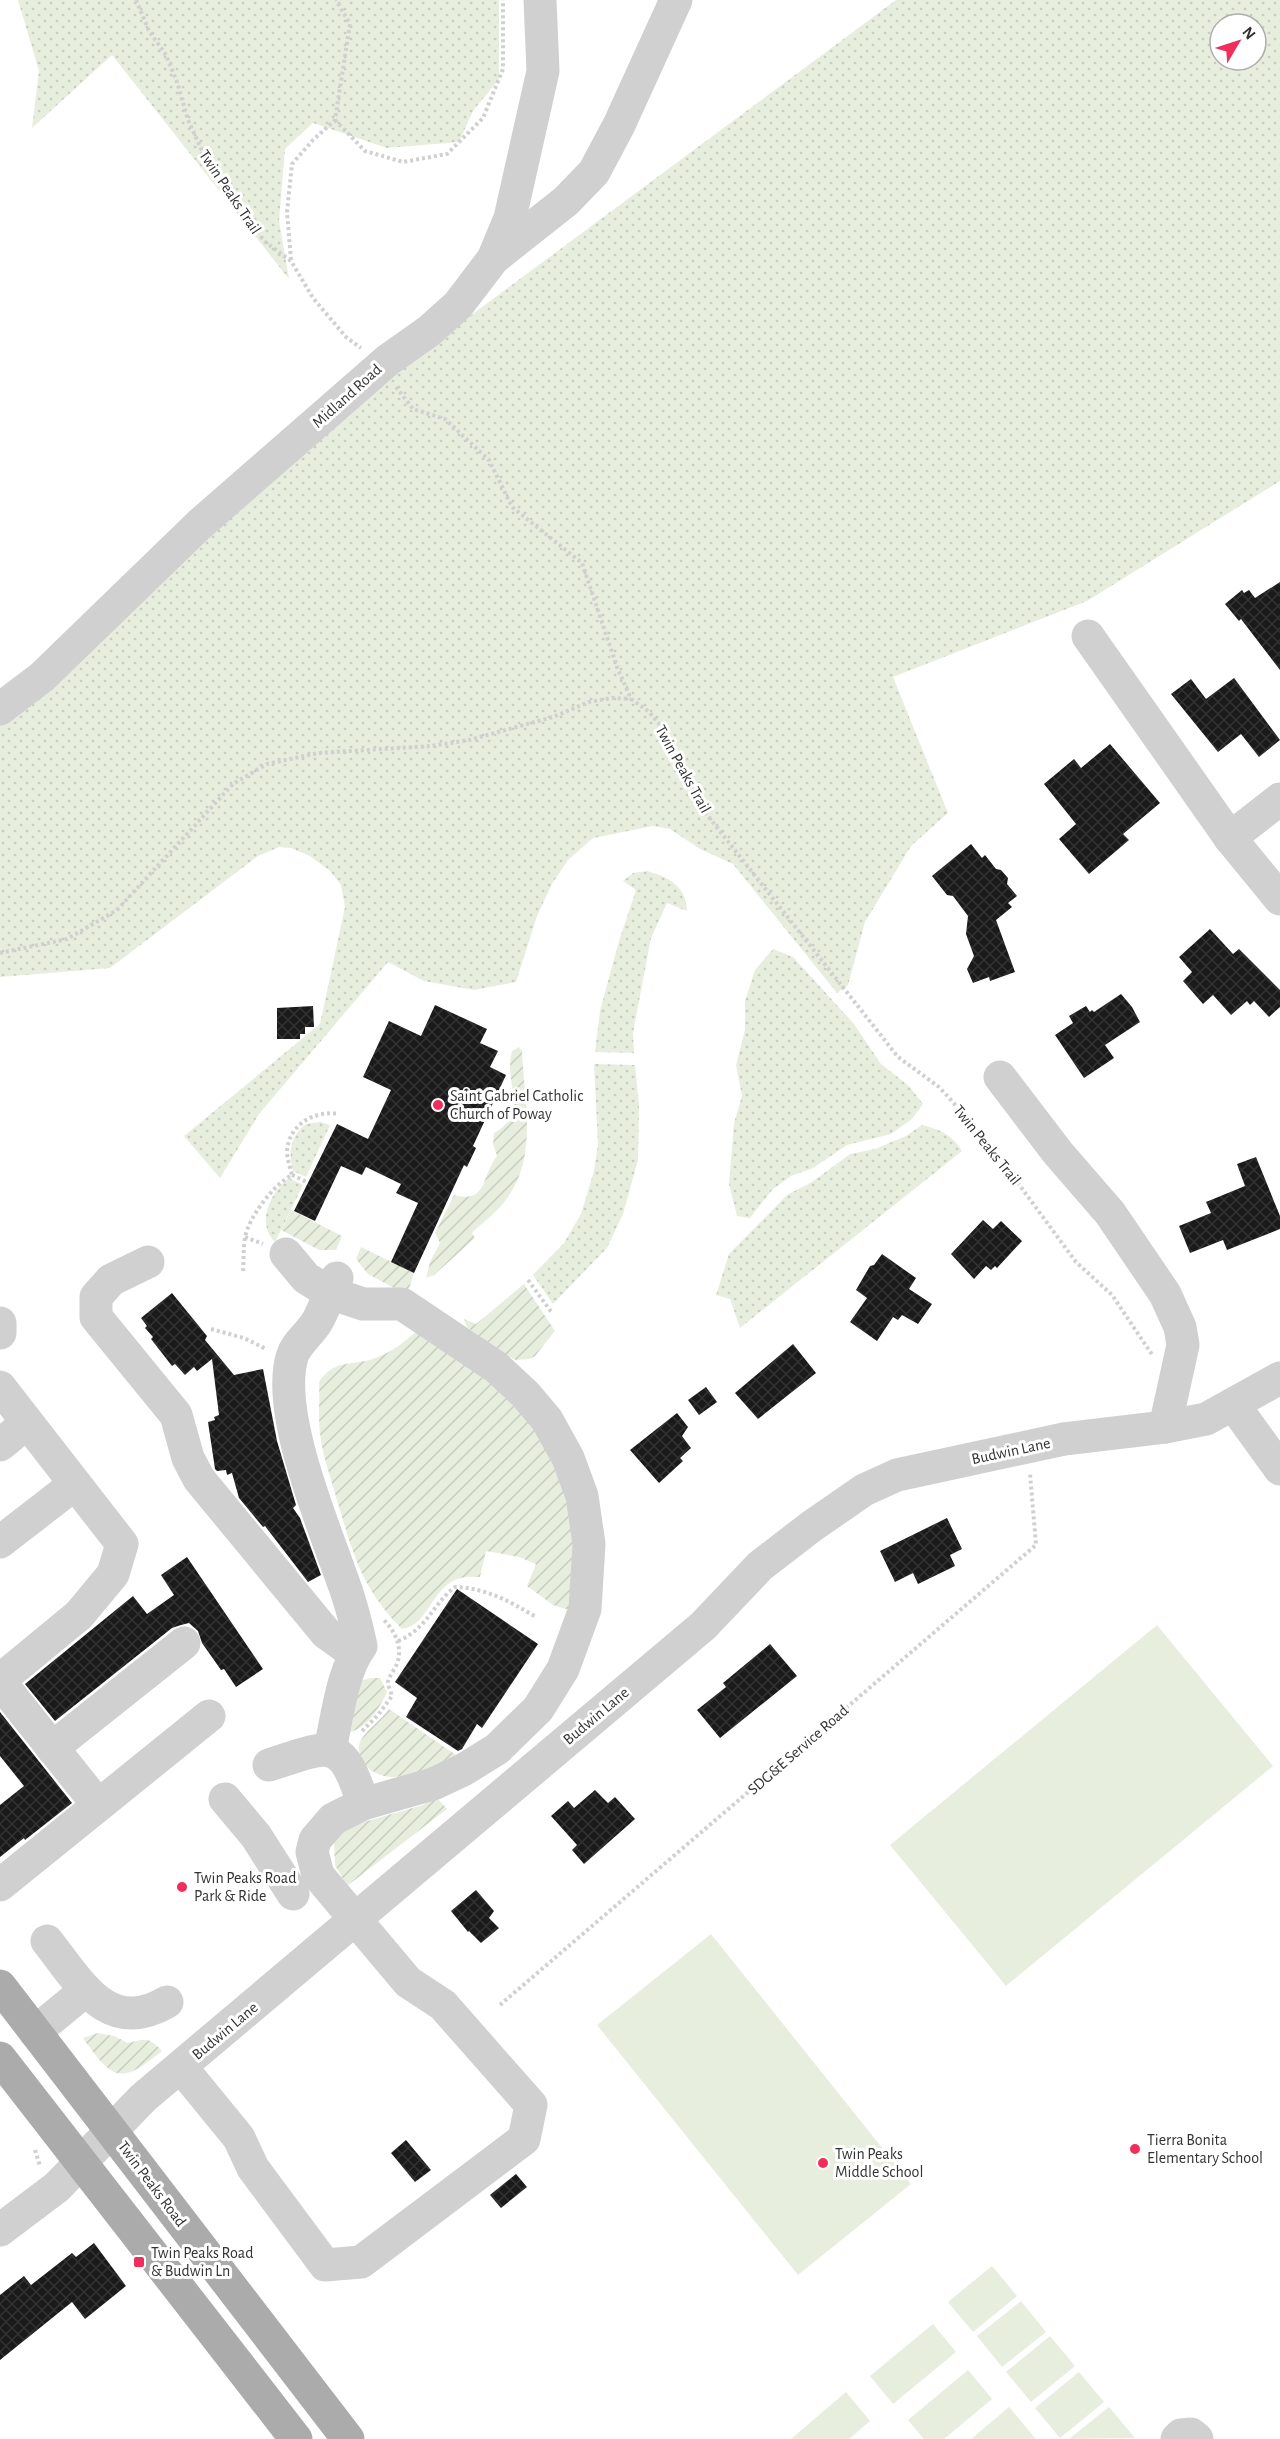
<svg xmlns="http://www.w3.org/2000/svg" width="1280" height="2439" font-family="'Alegreya Sans',sans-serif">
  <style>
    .grass { fill: url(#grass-dots); fill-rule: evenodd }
    .garden { fill: url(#garden-furrows) }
    .pitch { fill: #e8eede }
    .building { fill: url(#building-cross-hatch) }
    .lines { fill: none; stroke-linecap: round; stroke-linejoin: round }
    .path { stroke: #d0d0d0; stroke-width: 4; stroke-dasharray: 3 3; stroke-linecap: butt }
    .minor { stroke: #d0d0d0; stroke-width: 33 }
    .major { stroke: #ababab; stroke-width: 33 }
    .poi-dot { fill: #f12e5b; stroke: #fff; stroke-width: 2 }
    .labels { text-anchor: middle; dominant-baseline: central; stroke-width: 6; stroke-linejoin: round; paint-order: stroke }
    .street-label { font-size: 16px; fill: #333; stroke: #fff }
    .poi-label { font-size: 16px; fill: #333; stroke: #fff; text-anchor: start }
  </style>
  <defs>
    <pattern id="grass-dots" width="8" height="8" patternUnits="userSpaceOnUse" patternTransform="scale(1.5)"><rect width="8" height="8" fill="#e8eede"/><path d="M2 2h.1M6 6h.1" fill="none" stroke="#c7cdbf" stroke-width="1.8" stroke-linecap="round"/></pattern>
    <pattern id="garden-furrows" width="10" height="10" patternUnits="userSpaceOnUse" patternTransform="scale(1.5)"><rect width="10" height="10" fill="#e8eede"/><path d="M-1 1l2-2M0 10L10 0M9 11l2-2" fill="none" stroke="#c7cdbf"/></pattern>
    <pattern id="building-cross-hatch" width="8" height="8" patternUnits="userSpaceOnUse" patternTransform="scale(1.5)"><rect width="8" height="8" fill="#1a1a1a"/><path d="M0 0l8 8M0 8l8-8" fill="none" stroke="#333"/></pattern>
  </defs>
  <rect width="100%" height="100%" fill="#fff"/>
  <g class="grass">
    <polygon points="18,0 499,0 499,79 473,111 459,142 387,148 313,123 285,149 279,221 289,279 112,55 32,128 39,71"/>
    <path d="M 896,0 L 1280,0 L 1280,481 L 1087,601 L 893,677 L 948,813 L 911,846 L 865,922 L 848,985 L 837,993 L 733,864 L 700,849 L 670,829 L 653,826 L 593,838 L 568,860 L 552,884 L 537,916 L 516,982 L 474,990 L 424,981 L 388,962 L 259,1114 L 220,1178 L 184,1136 L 320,1024 L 345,907 L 341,885 L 330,871 L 310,856 L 291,848 L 279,847 L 258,856 L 110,968 L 0,977 L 0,708 L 439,339 ZM 1220,24 L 1256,24 L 1256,60 L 1220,60 Z"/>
    <path d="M 647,871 C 669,877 686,886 687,911 L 667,903 L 651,938 L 633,1033 L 634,1053 L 595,1052 L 600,1011 L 619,941 L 636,890 L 623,881 L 633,873 Z"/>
    <polygon points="773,949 793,957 854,1024 881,1064 909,1086 923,1104 912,1119 891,1134 847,1145 813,1168 791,1176 773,1189 750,1218 737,1216 729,1184 734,1123 742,1096 736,1065 745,1030 745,1001 755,970"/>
    <polygon points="594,1064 635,1065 639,1104 638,1160 623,1214 607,1248 553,1304 533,1275 564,1243 581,1214 594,1171 598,1145"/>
    <path d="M 321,1122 L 330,1125 L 306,1177 L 293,1171 C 288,1152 290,1136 306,1124 Z"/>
    <path d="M 922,1125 C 939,1129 953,1135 962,1151 L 740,1328 L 730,1299 L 716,1295 L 729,1254 L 787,1195 L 812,1182 L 850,1154 L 875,1149 L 906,1136 Z"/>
    <path d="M 289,1178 L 303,1185 L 275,1242 C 255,1222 271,1192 289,1178 Z"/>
  </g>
  <g class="garden">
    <path d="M 519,1047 L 522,1051 C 524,1100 538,1154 508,1197 C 498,1212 484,1221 472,1233 L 475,1238 L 434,1275 L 426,1278 L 430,1262 L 440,1243 L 435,1233 L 454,1195 C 488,1204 481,1176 497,1156 L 493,1144 L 494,1133 C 531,1112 503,1084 512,1051 Z"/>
    <polygon points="291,1210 342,1236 336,1250 319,1250 281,1230"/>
    <polygon points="361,1247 414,1273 407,1295 368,1274 356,1259"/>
    <polygon points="524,1284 555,1331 535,1356 529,1359 516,1360 503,1354 467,1327 464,1319 476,1324"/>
    <path d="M 418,1330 L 460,1354 L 523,1410 L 562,1473 L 575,1539 L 572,1611 L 553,1605 L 527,1586 L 536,1564 L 519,1557 L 486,1551 L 480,1577 C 474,1577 467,1576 461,1578 C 432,1584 429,1626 402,1629 C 361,1588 353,1553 337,1500 C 331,1478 322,1455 320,1433 C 318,1417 320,1399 319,1382 C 335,1357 355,1367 378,1357 C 394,1351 405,1341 418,1330 Z"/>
    <path d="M 371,1678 L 380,1678 L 387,1692 C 380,1707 368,1728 350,1732 L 359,1681 Z"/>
    <path d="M 389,1709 L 459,1757 C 432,1768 385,1793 363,1762 C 359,1755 357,1747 361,1740 C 365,1732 383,1718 389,1709 Z"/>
    <polygon points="436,1797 447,1809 347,1886 335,1865 334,1841 350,1826 423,1805"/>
    <path d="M 98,2033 L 114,2036 L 128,2043 C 146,2039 148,2036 162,2051 C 121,2084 114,2082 83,2038 Z"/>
  </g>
  <g class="pitch">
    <polygon points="1157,1625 1273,1766 1006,1986 890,1845"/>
    <polygon points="711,1934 911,2184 798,2275 597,2025"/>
    <polygon points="992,2266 1017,2296 973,2332 948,2302"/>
    <polygon points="1021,2301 1046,2332 1002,2367 977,2336"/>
    <polygon points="933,2324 956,2352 893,2404 870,2376"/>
    <polygon points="1050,2336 1075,2366 1031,2402 1006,2372"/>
    <polygon points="968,2370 992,2399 944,2439 924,2439 908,2420"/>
    <polygon points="1079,2372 1104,2402 1060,2438 1035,2408"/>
    <polygon points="846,2392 870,2421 849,2439 791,2439"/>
    <polygon points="1009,2407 1036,2439 971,2439"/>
    <polygon points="1109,2407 1135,2438 1069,2439"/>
  </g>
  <g class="building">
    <polygon points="1280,582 1280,670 1241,619 1239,621 1225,604 1242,590 1244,593 1249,590 1255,598"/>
    <polygon points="1234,678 1280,740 1259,757 1241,734 1218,752 1171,694 1191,679 1206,699"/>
    <polygon points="1110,744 1160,803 1123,834 1129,840 1089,874 1059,839 1076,824 1044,784 1074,759 1081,768"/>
    <polygon points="971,844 982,858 985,855 996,869 1001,870 1008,878 1007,884 1017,896 1008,903 1012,907 996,920 1015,972 990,981 989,977 973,983 967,969 974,956 966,934 968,916 953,896 947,895 932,876"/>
    <polygon points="1210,929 1233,954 1239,949 1280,990 1280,1007 1269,1017 1254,1001 1250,1005 1247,1001 1231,1015 1213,995 1203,1004 1183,981 1192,972 1179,957"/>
    <polygon points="1121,994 1132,1007 1140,1022 1105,1045 1114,1058 1084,1078 1055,1035 1073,1023 1069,1016 1086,1006 1090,1012 1092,1010 1094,1012"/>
    <polygon points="435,1005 487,1029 480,1043 498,1051 490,1067 506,1075 473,1146 476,1148 467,1167 464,1165 414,1273 391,1262 418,1203 396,1193 401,1184 366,1167 362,1175 341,1166 315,1221 294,1211 337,1124 368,1139 391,1090 363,1077 389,1021 421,1036"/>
    <polygon points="313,1006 314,1027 305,1027 305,1034 300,1034 300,1039 277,1039 277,1008"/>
    <polygon points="1256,1157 1280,1216 1280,1229 1227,1250 1223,1240 1190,1253 1179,1226 1211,1213 1206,1202 1245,1186 1237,1164"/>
    <polygon points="983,1220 993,1229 1001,1221 1022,1241 997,1268 995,1266 991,1270 986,1266 974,1279 951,1254"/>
    <polygon points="882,1254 916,1278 909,1289 932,1304 918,1324 902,1315 898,1320 893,1317 877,1341 850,1322 867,1298 856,1290 870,1266 874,1265"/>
    <polygon points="172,1293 207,1336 205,1340 234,1375 263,1369 277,1441 296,1505 293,1508 300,1518 321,1575 308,1582 265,1526 263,1527 239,1498 232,1473 227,1475 226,1470 217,1471 215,1469 208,1422 215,1420 214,1417 219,1415 212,1359 197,1371 194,1367 185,1375 175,1364 172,1366 151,1339 153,1337 145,1328 147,1326 141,1318"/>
    <polygon points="793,1344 816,1373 758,1419 735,1393"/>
    <polygon points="706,1387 717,1402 699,1415 688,1400"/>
    <polygon points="677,1413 688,1427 682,1436 691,1448 680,1458 683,1461 659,1483 630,1450"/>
    <polygon points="947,1518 962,1549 950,1555 955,1566 918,1584 913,1573 895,1582 880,1551"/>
    <polygon points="187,1557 263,1669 236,1687 224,1669 221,1670 202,1643 198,1631 189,1623 181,1625 172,1628 55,1721 25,1684 133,1596 147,1614 174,1595 161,1575"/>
    <polygon points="457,1589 538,1644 482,1728 477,1724 462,1749 458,1751 406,1717 417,1698 395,1682"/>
    <polygon points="770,1644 797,1676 720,1738 697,1710 726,1687 723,1683"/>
    <polygon points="0,1712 72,1803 25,1840 24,1838 0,1857 0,1805 24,1786 0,1756"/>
    <polygon points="595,1790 608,1803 615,1797 635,1819 584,1864 572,1850 577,1845 551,1816 568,1801 574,1808"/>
    <polygon points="476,1890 494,1911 489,1918 499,1928 481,1943 469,1931 468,1932 451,1911"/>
    <polygon points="406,2140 431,2170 415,2182 391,2153"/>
    <polygon points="516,2174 527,2187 501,2208 490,2195"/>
    <polygon points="94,2243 126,2286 85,2319 72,2302 0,2360 0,2295 24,2276 31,2285 72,2253 76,2257"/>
  </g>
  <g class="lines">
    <g class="path">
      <polyline points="136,0 149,31 166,55 177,82 188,120 209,166 238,200 264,241 291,261 313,298 346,337 361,348"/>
      <polyline points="335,120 365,151 403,162 447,154 483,118 503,69 503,0"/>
      <polyline points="291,260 287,212 292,164 313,140 335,120 350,24 336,0"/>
      <polyline points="396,387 413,409 445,419 489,460 512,507 582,563 617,667 631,699 649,712 665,731 700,806 898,1057 939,1087 952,1101 998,1156 1076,1262 1112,1295 1153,1356"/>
      <polyline points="0,953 67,939 117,910 233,784 267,764 318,753 431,746 469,740 553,717 589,702 612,698 631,699"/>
      <polyline points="292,1175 307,1182"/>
      <polyline points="245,1237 263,1244"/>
      <path d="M 243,1271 C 244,1260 243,1249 245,1238 C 248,1218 274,1184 292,1175 C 290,1167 287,1159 287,1151 C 289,1124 315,1110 339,1114"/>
      <polyline points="528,1280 552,1313"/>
      <polyline points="211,1329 244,1338 266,1349"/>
      <path d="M 398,1641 C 427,1629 432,1605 455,1587 C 486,1588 509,1601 536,1617"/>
      <path d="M 362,1731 L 378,1715 L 392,1696 C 391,1692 388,1686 388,1682 C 389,1676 395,1669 397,1664 C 403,1647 395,1631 383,1619"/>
      <polyline points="500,2005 1036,1545 1030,1473"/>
      <polyline points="35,2150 40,2166"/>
    </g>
    <g class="minor">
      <polyline points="494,258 566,201 594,172 619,125 676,0"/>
      <polyline points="1088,636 1230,838 1280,899"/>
      <polyline points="0,709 42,677 200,524 388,360 429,331 458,305 493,259 510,218 543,71 540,0"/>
      <polyline points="1230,838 1280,799"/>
      <polyline points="1000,1077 1058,1153 1110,1213 1165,1294 1180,1327 1183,1345 1165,1427"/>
      <polyline points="148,1262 111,1280 96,1297 96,1317 176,1415 188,1458 199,1479 326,1633 355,1654"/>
      <polyline points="0,1323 0,1333"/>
      <polyline points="0,1387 122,1544 113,1574 79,1615 0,1680"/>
      <polyline points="1233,1404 1280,1469"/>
      <polyline points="0,1445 27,1423"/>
      <polyline points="0,1542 75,1484"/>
      <polyline points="0,1682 98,1805"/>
      <polyline points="52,1748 184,1643"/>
      <path d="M 330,1749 C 337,1719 342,1671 361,1646 C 356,1623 350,1599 341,1576 C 322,1521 276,1413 292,1357 C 296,1343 311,1333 318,1320 C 325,1307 330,1292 337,1278"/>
      <path d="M 269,1765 C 328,1746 342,1734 363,1804"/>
      <polyline points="225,1799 256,1836 293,1894"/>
      <polyline points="0,1885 209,1716"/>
      <path d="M 47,1941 C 79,1981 107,2037 167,2002"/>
      <polyline points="35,2032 86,1990"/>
      <polyline points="181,2067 239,2138 253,2168 325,2265 361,2262 524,2139 531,2105 443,2005 408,1982 318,1875 312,1852 315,1840 333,1819 363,1804 433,1784 463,1770 497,1749 538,1709 563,1669 585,1609 589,1544 582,1496 568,1458 547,1420 525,1394 496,1367 402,1304 363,1304 330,1293 306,1278 286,1254"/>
      <polyline points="0,2230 57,2187 143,2098 703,1626 760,1566 812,1526 864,1490 897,1475 1064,1439 1165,1427 1206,1419 1280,1378"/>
      <polyline points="1177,2439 1181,2435 1191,2434 1197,2439"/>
    </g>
    <g class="major">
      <polyline points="0,1986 348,2439"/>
      <polyline points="0,2058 296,2439"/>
    </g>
  </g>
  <g class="poi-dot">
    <circle cx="438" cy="1105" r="6"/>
    <circle cx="182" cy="1887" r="6"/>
    <circle cx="1135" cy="2149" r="6"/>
    <circle cx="823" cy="2163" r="6"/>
    <rect x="133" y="2256" width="12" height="12" rx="3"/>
  </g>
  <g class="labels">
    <g class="street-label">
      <text transform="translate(230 192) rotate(56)">Twin Peaks Trail</text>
      <text transform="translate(347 396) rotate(-42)">Midland Road</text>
      <text transform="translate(683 769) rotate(61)">Twin Peaks Trail</text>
      <text transform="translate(987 1145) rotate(51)">Twin Peaks Trail</text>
      <text transform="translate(1011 1451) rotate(-12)">Budwin Lane</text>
      <text transform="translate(596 1716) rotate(-40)">Budwin Lane</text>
      <text transform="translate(798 1750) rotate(-41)">SDG&amp;E Service Road</text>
      <text transform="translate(225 2031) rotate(-40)">Budwin Lane</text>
      <text transform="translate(152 2184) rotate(53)">Twin Peaks Road</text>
    </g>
    <g class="poi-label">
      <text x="450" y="1096">Saint Gabriel Catholic<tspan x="450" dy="18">Church of Poway</tspan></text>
      <text x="194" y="1878">Twin Peaks Road<tspan x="194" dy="18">Park &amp; Ride</tspan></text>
      <text x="1147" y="2140">Tierra Bonita<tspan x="1147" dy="18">Elementary School</tspan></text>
      <text x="835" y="2154">Twin Peaks<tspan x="835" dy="18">Middle School</tspan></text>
      <text x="151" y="2253">Twin Peaks Road<tspan x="151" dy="18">&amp; Budwin Ln</tspan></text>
    </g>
  </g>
  <g transform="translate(1238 42) rotate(51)"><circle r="28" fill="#ffffff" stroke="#adadad" stroke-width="1.5"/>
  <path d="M0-4.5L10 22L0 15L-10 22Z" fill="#f12e5b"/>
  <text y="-9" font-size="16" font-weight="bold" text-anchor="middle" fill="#333333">N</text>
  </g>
</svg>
